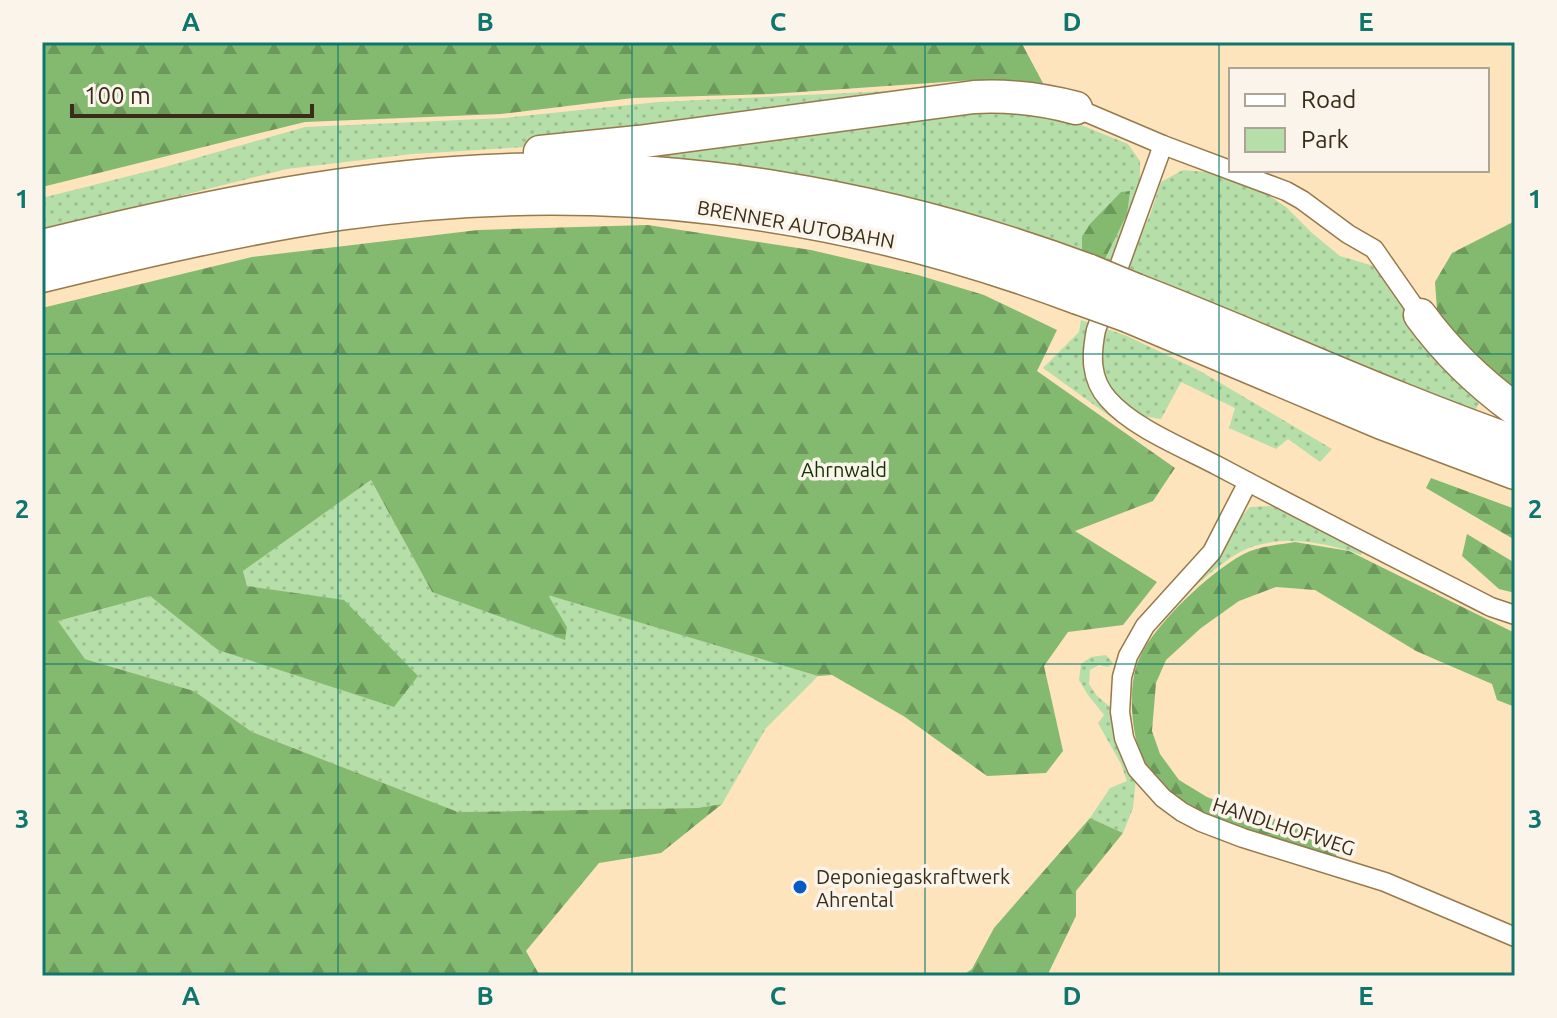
<svg xmlns="http://www.w3.org/2000/svg" width="1557" height="1018" font-family="Ubuntu,sans-serif">
  <style>
    .green { fill: url(#green-dots) }
    .forest { fill: url(#forest-firs) }
    .lines { fill: none; stroke-linecap: round; stroke-linejoin: round }
    .minor-casing { stroke: #97794b; stroke-width: 21 }
    .motorway-casing { stroke: #97794b; stroke-width: 35 }
    .minor { stroke: #fff; stroke-width: 18 }
    .motorway { stroke: #fff; stroke-width: 32 }
    .motorway-bridge-casing { stroke: #97794b; stroke-width: 35; stroke-linecap: butt }
    .motorway-bridge { stroke: #fff; stroke-width: 32 }
    .grid { fill: none; stroke: #0f766e; stroke-width: 2; stroke-opacity: 0.55 }
    .poi-dot { fill: #055bc5; stroke: #fbf4ea; stroke-width: 3 }
    .labels { text-anchor: middle; dominant-baseline: central; stroke-width: 7; stroke-linejoin: round; paint-order: stroke }
    .street-label { font-size: 20px; fill: #392d19; stroke: #fbf4ea }
    .park-label { font-size: 20px; fill: #103400; stroke: #fbf4ea }
    .poi-label { font-size: 20px; fill: #392d19; stroke: #fbf4ea; text-anchor: start }
    .neatline { fill: none; stroke: #0f766e; stroke-width: 3 }
    .grid-label { font-size: 26px; text-anchor: middle; font-weight: bold; fill: #0f766e }
  </style>
  <defs>
    <pattern id="green-dots" width="8" height="8" patternUnits="userSpaceOnUse" patternTransform="scale(2)"><rect width="8" height="8" fill="#b5dea8"/><path d="M2 2h.1M6 6h.1" fill="none" stroke="#9cbf90" stroke-width="1.8" stroke-linecap="round"/></pattern>
    <pattern id="forest-firs" width="22" height="20" patternUnits="userSpaceOnUse" patternTransform="scale(2)"><rect width="22" height="20" fill="#83ba70"/><path d="M5 1l3.5 6h-7zM16 11l3.5 6h-7z" fill="#6c985b"/></pattern>
  </defs>
  <rect width="100%" height="100%" fill="#fee4bd"/>
  <g class="green">
    <polygon points="1016,85 1073,115 1081,125 1128,144 1140,161 1140,180 1112,264 540,146 412,154 287,169 42,231 42,198 161,168 305,127 504,118 658,102"/>
    <polygon points="1183,170 1206,172 1262,191 1286,207 1312,233 1340,256 1377,267 1483,395 1473,415 1167,288 1127,267 1150,215 1161,182"/>
    <polygon points="1081,320 1127,336 1200,371 1332,449 1320,462 1288,439 1276,449 1229,428 1235,408 1181,382 1161,419 1142,416 1133,433 1043,368 1079,332"/>
    <polygon points="371,480 432,592 567,627 546,594 818,676 766,728 722,804 697,808 458,812 252,732 194,691 85,659 58,621 150,596 218,650 344,601 247,586 243,571"/>
    <path d="M 1271,506 L 1298,516 L 1363,551 L 1361,555 C 1326,542 1275,533 1240,552 C 1217,565 1197,585 1177,602 L 1239,519 L 1250,507 Z"/>
    <polygon points="1106,655 1113,663 1108,667 1099,665 1090,670 1089,684 1097,696 1115,711 1136,778 1133,808 1123,833 1090,818 1110,788 1127,781 1121,764 1098,723 1104,715 1088,695 1079,680 1081,664 1091,657"/>
  </g>
  <g class="forest">
    <polygon points="42,42 1021,42 1044,85 974,80 771,94 633,98 501,114 305,122 42,187"/>
    <polygon points="1130,191 1127,214 1105,259 1082,251 1082,237 1090,224 1121,192"/>
    <polygon points="1515,221 1515,402 1438,324 1435,282 1452,253"/>
    <polygon points="648,225 811,250 918,275 984,295 1057,330 1037,371 1175,468 1153,501 1075,531 1157,582 1123,625 1068,632 1044,666 1063,751 1046,773 987,776 905,717 832,675 818,676 548,595 567,627 565,640 432,592 371,480 243,571 247,586 344,600 418,676 394,707 218,650 150,596 58,621 85,659 194,691 252,732 458,812 697,808 722,804 661,853 599,863 526,951 540,976 42,976 42,308 252,257 478,230"/>
    <polygon points="1431,478 1515,509 1515,540 1426,488"/>
    <polygon points="1467,534 1515,563 1515,593 1499,589 1462,556"/>
    <path d="M 1295,542 L 1349,551 L 1515,633 L 1515,707 L 1497,700 L 1492,684 L 1416,651 L 1315,590 L 1276,587 L 1239,601 L 1201,628 L 1166,660 L 1156,683 L 1152,731 L 1160,754 L 1179,780 L 1207,797 L 1242,810 L 1310,828 L 1337,838 L 1336,859 C 1299,847 1262,836 1226,823 C 1207,816 1188,809 1172,795 C 1164,789 1153,778 1147,769 C 1131,742 1126,685 1140,657 C 1155,624 1210,572 1242,555 C 1258,546 1278,545 1295,542 Z"/>
    <polygon points="1090,818 1123,833 1076,891 1076,916 1047,976 962,976 972,969 994,928"/>
  </g>
  <g class="lines">
    <defs>
      <g id="minor">
        <polyline points="1076,108 1163,145 1286,191 1302,200 1348,234 1374,249 1420,315"/>
        <path d="M 1163,145 L 1096,330 C 1091,355 1090,379 1108,399 C 1133,428 1184,448 1218,466 C 1308,514 1399,560 1491,607 L 1515,615"/>
        <polyline points="1248,482 1212,552 1145,626 1128,656 1122,677 1120,712 1124,738 1137,769 1163,798 1182,812 1201,822 1243,838 1385,882 1515,937"/>
      </g>
      <g id="motorway">
        <path d="M 540,152 L 638,142 L 974,97 C 1009,95 1042,99 1076,108"/>
        <path d="M 42,246 C 177,213 314,183 454,173 C 670,157 887,195 1090,271"/>
        <path d="M 42,276 C 140,252 239,229 339,214 C 595,177 836,207 1078,298"/>
        <path d="M 1136,290 C 1263,339 1386,397 1515,442"/>
        <path d="M 1420,315 C 1447,352 1478,382 1515,409"/>
        <polyline points="1128,316 1382,423 1515,473"/>
      </g>
    </defs>
    <use href="#minor" class="minor-casing"/>
    <use href="#motorway" class="motorway-casing"/>
    <use href="#minor" class="minor"/>
    <use href="#motorway" class="motorway"/>
    <defs>
      <g id="motorway-bridge">
        <polyline points="1090,271 1136,290"/>
        <polyline points="1078,298 1128,316"/>
      </g>
    </defs>
    <use href="#motorway-bridge" class="motorway-bridge-casing"/>
    <use href="#motorway-bridge" class="motorway-bridge"/>
  </g>
  <path class="grid" d="M 338,42 L 338,976M 632,42 L 632,976M 925,42 L 925,976M 1219,42 L 1219,976M 42,354 L 1515,354M 42,664 L 1515,664"/>
  <circle class="poi-dot" cx="800" cy="887" r="8"/>
  <g class="labels">
    <g class="street-label">
      <text transform="translate(796 224) rotate(10)">BRENNER AUTOBAHN</text>
      <text transform="translate(1284 826) rotate(18)">HANDLHOFWEG</text>
    </g>
    <g class="park-label">
      <text x="844" y="469">Ahrnwald</text>
    </g>
    <g class="poi-label">
      <text x="816" y="876">Deponiegaskraftwerk<tspan x="816" dy="23">Ahrental</tspan></text>
    </g>
  </g>
  <rect width="1557" height="1018" fill="none" stroke="#fbf4ea" stroke-width="88"/>
  <rect x="1229" y="68" width="260" height="104" fill="#fbf4ea" stroke="#ada496" stroke-width="2"/>
  <rect x="1245" y="94" width="40" height="12" fill="#ffffff" stroke="#ada496" stroke-width="2"/>
  <text x="1301" y="108" font-size="24" fill="#392d19">Road</text>
  <rect x="1245" y="128" width="40" height="24" fill="#b5dea8" stroke="#ada496" stroke-width="2"/>
  <text x="1301" y="148" font-size="24" fill="#392d19">Park</text>
  <path d="M72 104v12h240v-12" fill="none" stroke="#392d19" stroke-width="4"/>
  <text x="84" y="104" font-size="24" fill="#392d19" stroke="#fbf4ea" stroke-width="6" paint-order="stroke">100 m</text>
  <rect x="44" y="44" width="1469" height="930" class="neatline"/>
  <g class="grid-label">
    <text x="191" y="31">A</text>
    <text x="485" y="31">B</text>
    <text x="778" y="31">C</text>
    <text x="1072" y="31">D</text>
    <text x="1366" y="31">E</text>
    <text x="22" y="208">1</text>
    <text x="1535" y="208">1</text>
    <text x="22" y="518">2</text>
    <text x="1535" y="518">2</text>
    <text x="22" y="828">3</text>
    <text x="1535" y="828">3</text>
    <text x="191" y="1005">A</text>
    <text x="485" y="1005">B</text>
    <text x="778" y="1005">C</text>
    <text x="1072" y="1005">D</text>
    <text x="1366" y="1005">E</text>
  </g>
</svg>
